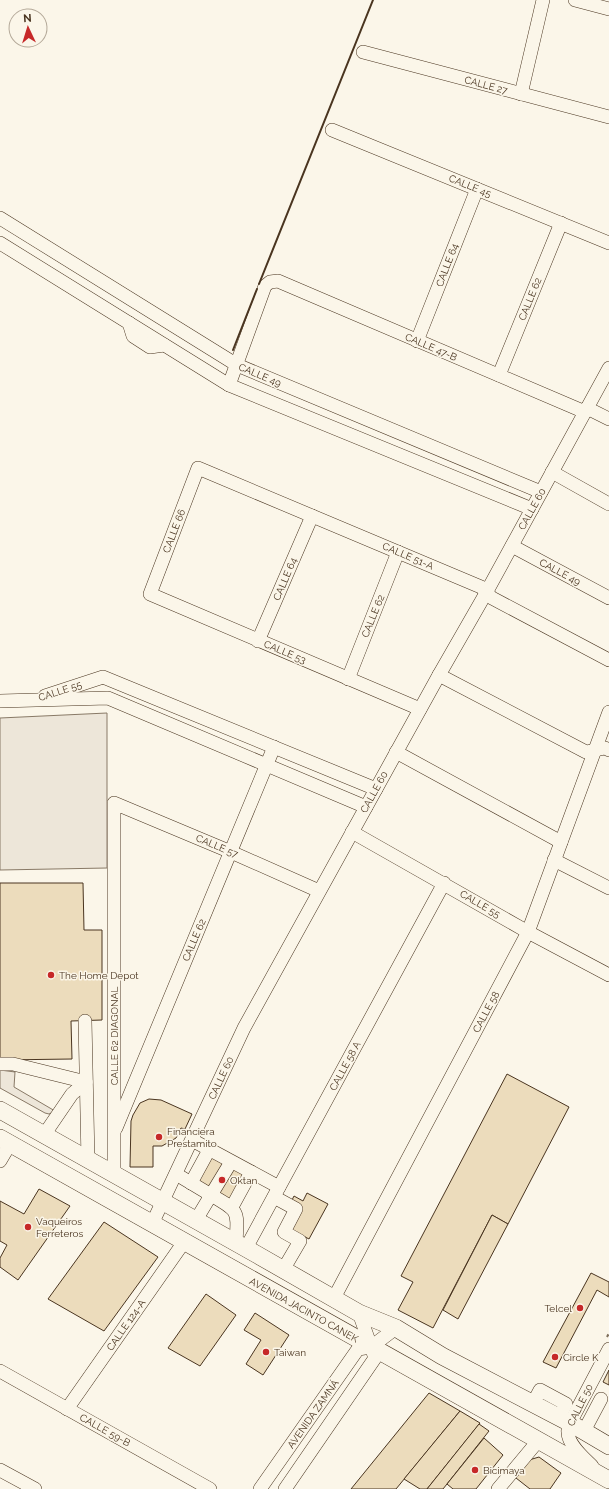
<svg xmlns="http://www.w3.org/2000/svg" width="609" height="1489" font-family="Raleway,sans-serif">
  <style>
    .green { fill: #ede6d9; stroke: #887966 }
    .building { fill: #ecdcbc; stroke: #4a3520 }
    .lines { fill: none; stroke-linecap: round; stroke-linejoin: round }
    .minor-casing { stroke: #4a3520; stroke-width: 14 }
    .major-casing { stroke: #4a3520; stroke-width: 18 }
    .path { stroke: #7f6f5c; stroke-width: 2; stroke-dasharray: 3 2; stroke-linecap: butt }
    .minor { stroke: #fbf6e9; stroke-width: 13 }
    .major { stroke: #fbf6e9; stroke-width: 17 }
    .wall { stroke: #4a3520; stroke-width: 2 }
    .poi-dot { fill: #c62828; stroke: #fbf6e9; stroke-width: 1.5 }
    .labels { text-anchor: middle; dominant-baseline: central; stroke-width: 3; stroke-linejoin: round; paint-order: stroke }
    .street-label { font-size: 10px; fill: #4a3520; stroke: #fbf6e9 }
    .poi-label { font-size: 10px; fill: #4a3520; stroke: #fbf6e9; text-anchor: start }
  </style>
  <rect width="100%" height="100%" fill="#fbf6e9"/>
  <g class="green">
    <polygon points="107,713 107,868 0,870 0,718"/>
    <polygon points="0,1070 15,1072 14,1087 55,1111 49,1114 45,1113 0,1088"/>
  </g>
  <g class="building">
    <polygon points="0,883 83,883 84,930 102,930 102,1020 71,1021 72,1059 0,1060"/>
    <polygon points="507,1074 569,1107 508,1224 492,1215 433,1328 398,1310 413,1282 401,1276"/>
    <polygon points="149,1099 161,1100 192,1114 185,1129 181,1128 176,1138 162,1146 153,1146 153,1167 130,1167 131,1121 133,1115 140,1103"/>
    <polygon points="208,1154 252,1179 236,1207 192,1182"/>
    <polygon points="39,1189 70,1206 18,1280 0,1267 0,1258 7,1245 0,1241 0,1201 24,1214"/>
    <polygon points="307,1193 328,1204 309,1239 292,1230 291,1202 294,1196 303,1201"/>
    <polygon points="492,1215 508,1224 458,1319 443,1310"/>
    <polygon points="104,1222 158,1257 104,1331 48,1299"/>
    <polygon points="591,1273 609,1282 609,1297 597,1290 556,1368 543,1362"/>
    <polygon points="206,1294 236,1315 200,1366 168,1348"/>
    <polygon points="255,1313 289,1335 263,1375 246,1364 261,1340 244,1330"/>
    <polygon points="609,1370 609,1385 603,1382"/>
    <polygon points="429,1393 460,1411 396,1489 351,1489"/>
    <polygon points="460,1411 480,1423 427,1489 420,1489 404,1479"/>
    <polygon points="479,1424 489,1431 443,1489 427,1489"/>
    <polygon points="484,1438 503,1455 476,1489 453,1489 447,1484"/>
    <polygon points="539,1457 561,1473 550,1489 530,1489 516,1478 529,1460"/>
  </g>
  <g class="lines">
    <defs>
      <g id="minor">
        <polyline points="575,0 609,9"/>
        <polyline points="363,52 609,117"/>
        <polyline points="521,94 543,0"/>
        <polyline points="332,130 609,243"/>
        <polyline points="0,218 237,365 541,492"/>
        <polyline points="0,243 229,385 532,509"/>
        <polyline points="129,323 133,336 150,347 164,345"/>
        <polyline points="417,341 477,189"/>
        <polyline points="499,375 561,223"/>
        <polyline points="229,385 265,286 270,282 278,281 585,412"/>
        <polyline points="587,408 609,419"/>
        <polyline points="552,472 609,504"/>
        <polyline points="512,546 609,598"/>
        <polyline points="258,641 312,516"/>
        <polyline points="439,675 586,752 605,748 609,750"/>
        <polyline points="348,679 398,552"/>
        <polyline points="45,696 103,677 376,789"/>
        <polyline points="0,701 108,698 366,807"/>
        <polyline points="420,709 150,594 198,468 481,587 492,598 609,660"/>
        <polyline points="396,752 561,842"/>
        <polyline points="352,832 528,932 609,975"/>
        <polyline points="554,860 609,888"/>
        <polyline points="85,1021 88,1160"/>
        <polyline points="0,1064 13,1064 86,1082"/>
        <polyline points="116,1128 274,747"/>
        <polyline points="44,1135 72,1094 86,1082"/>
        <polyline points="192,1140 279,1187"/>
        <polyline points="0,1161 10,1144"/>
        <path d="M 231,1162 L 211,1195 C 239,1211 238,1210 236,1242"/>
        <polyline points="114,1173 114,803 231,852 319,891"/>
        <polyline points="176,1174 211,1195 196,1220"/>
        <polyline points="191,1183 209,1150"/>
        <polyline points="274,1197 296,1209 284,1232 300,1241 283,1270"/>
        <polyline points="232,1207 251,1172"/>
        <polyline points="152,1224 244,1028 439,675 486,593 609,368"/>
        <polyline points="246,1248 444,883"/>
        <polyline points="334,1298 528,932 609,712"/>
        <polyline points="0,1371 210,1489"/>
        <polyline points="533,1403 540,1390 566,1404 559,1417"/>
        <polyline points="67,1409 184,1242"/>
        <polyline points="584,1431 601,1399"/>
        <path d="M 592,1466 C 584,1458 568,1445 568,1432 C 567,1430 569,1426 570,1423 L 609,1349"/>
        <polyline points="0,1470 35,1489"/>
        <polyline points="260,1489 358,1349 371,1347 396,1328"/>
        <polyline points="285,1489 375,1358 359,1313"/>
        <polyline points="498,1489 538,1441"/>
      </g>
      <g id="major">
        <polyline points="0,1110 256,1254 359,1313 396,1328 442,1356 570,1423 609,1446"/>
        <polyline points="0,1138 609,1480"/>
      </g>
    </defs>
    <use href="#minor" class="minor-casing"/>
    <use href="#major" class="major-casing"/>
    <polyline class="path" points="607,1337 609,1333"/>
    <use href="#minor" class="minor"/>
    <use href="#major" class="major"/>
    <g class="wall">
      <polyline points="259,284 373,0"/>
      <polyline points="233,350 257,289"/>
    </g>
  </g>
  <g class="poi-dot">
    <circle cx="51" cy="975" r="4"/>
    <circle cx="159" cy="1137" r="4"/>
    <circle cx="222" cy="1180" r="4"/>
    <circle cx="28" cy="1227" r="4"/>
    <circle cx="580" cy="1308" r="4"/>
    <circle cx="266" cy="1352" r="4"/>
    <circle cx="555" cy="1357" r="4"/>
    <circle cx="475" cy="1470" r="4"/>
  </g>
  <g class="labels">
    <g class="street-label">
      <text transform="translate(486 85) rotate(15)">CALLE 27</text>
      <text transform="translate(470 186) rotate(22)">CALLE 45</text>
      <text transform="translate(447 265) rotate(-69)">CALLE 64</text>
      <text transform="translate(530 299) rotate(-68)">CALLE 62</text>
      <text transform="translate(431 347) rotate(23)">CALLE 47-B</text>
      <text transform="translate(260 375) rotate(23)">CALLE 49</text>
      <text transform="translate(532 509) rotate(-61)">CALLE 60</text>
      <text transform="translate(174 531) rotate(-69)">CALLE 66</text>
      <text transform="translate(408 556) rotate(23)">CALLE 51-A</text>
      <text transform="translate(560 572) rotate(28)">CALLE 49</text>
      <text transform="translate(285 579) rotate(-67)">CALLE 64</text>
      <text transform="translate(373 616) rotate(-68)">CALLE 62</text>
      <text transform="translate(285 652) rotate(23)">CALLE 53</text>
      <text transform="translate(60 691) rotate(-18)">CALLE 55</text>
      <text transform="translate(374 792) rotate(-61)">CALLE 60</text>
      <text transform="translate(217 846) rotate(23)">CALLE 57</text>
      <text transform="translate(480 904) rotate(30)">CALLE 55</text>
      <text transform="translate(194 940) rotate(-67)">CALLE 62</text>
      <text transform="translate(486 1012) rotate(-62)">CALLE 58</text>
      <text transform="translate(114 1036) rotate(-90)">CALLE 62 DIAGONAL</text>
      <text transform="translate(345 1066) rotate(-62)">CALLE 58 A</text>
      <text transform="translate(221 1078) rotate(-65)">CALLE 60</text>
      <text transform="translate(304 1310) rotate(29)">AVENIDA JACINTO CANEK</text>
      <text transform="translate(126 1325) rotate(-55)">CALLE 124-A</text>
      <text transform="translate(580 1405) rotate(-64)">CALLE 50</text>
      <text transform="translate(313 1414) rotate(-55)">AVENIDA ZAMNÁ</text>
      <text transform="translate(105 1430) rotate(29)">CALLE 59-B</text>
    </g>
    <g class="poi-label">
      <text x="59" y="975">The Home Depot</text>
      <text x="167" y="1131">Financiera<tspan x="167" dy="12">Prestamito</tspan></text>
      <text x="230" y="1180">Oktan</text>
      <text x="36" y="1221">Vaqueiros<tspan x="36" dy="12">Ferreteros</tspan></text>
      <text x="572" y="1308" text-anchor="end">Telcel</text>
      <text x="274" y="1352">Taiwan</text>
      <text x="563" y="1357">Circle K</text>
      <text x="483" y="1470">Bicimaya</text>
    </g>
  </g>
  <g transform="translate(28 28) rotate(356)"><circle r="19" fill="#fbf6e9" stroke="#b4a999"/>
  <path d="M0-3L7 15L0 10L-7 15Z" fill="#c62828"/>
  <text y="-6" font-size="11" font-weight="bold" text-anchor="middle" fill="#4a3520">N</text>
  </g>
</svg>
